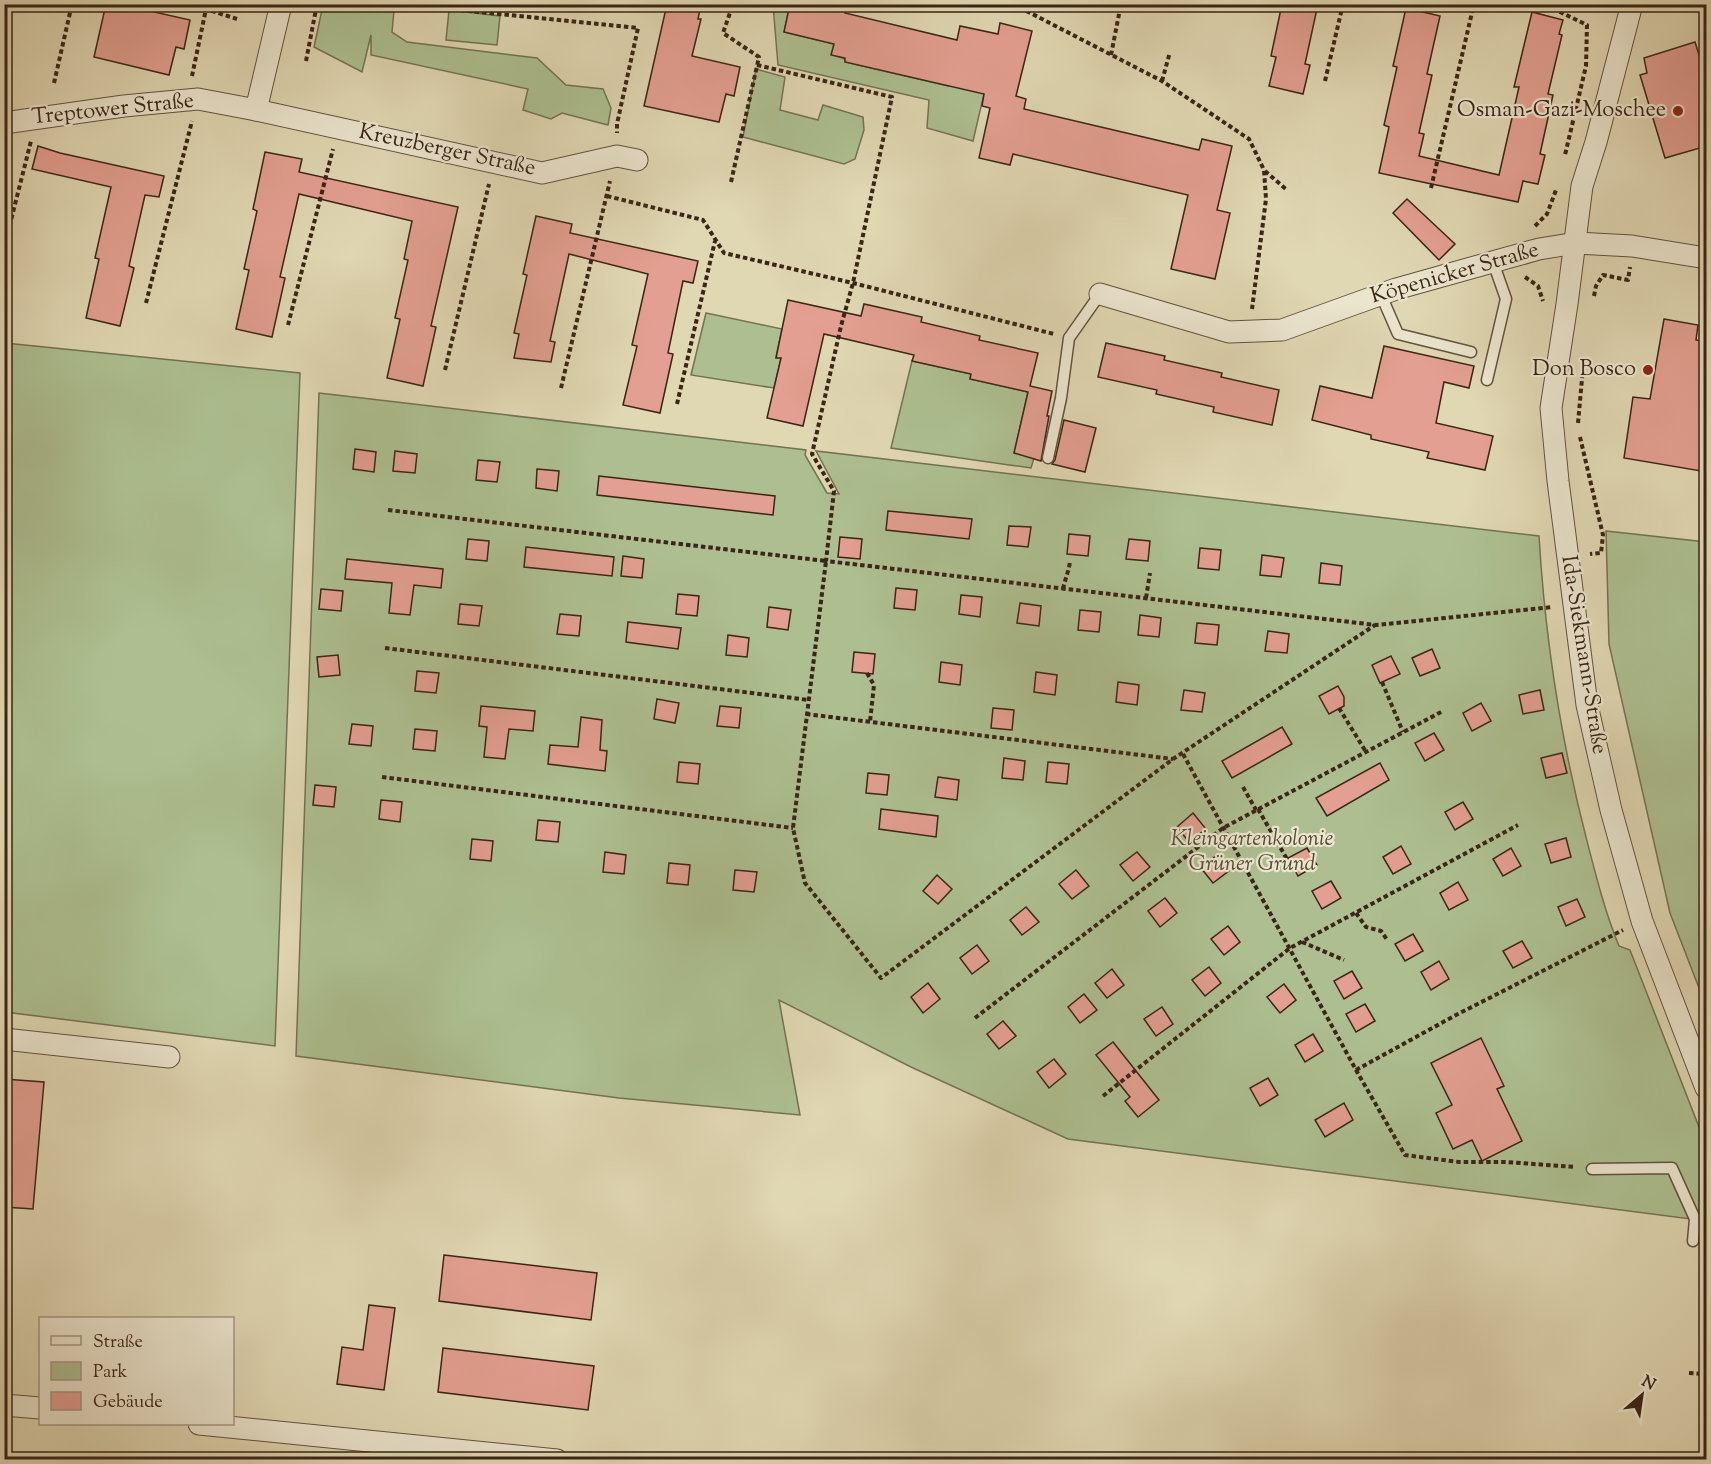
<svg xmlns="http://www.w3.org/2000/svg" width="1711" height="1464" font-family="'Sorts Mill Goudy',serif">
  <style>
    .green { fill: #adbf91; stroke: #747254; stroke-width: 1.5 }
    .building { fill: #e39f91; stroke: #3a2517; stroke-width: 1.5 }
    .lines { fill: none; stroke-linecap: round; stroke-linejoin: round }
    .lane-casing { stroke: #64523e; stroke-width: 13 }
    .street-casing { stroke: #64523e; stroke-width: 23 }
    .path { stroke: #3a2517; stroke-width: 4; stroke-dasharray: 4.5 3; stroke-linecap: butt }
    .lane { stroke: #ebe5ce; stroke-width: 10 }
    .street { stroke: #ebe5ce; stroke-width: 21 }
    .poi-dot { fill: #8f2418; stroke: #ebe5ce; stroke-width: 2 }
    .labels { text-anchor: middle; dominant-baseline: central; stroke-width: 4.5; stroke-linejoin: round; paint-order: stroke }
    .street-label { font-size: 22px; fill: #3a2517; stroke: #ebe5ce }
    .poi-label { font-size: 22px; fill: #3a2517; stroke: #ebe5ce; text-anchor: end }
    .park-label { font-size: 22px; font-style: italic; fill: #574c36; stroke: #ebe5ce }
  </style>
  <rect width="100%" height="100%" fill="#e0d7b3"/>
  <filter id="stains"><feTurbulence type="fractalNoise" baseFrequency=".00333" numOctaves="4"/><feColorMatrix values="0 0 0 0 .2 0 0 0 0 .09 0 0 0 0 .02 0 0 0 .5 -.17"/></filter>
  <radialGradient id="worn" r=".72"><stop offset=".6" stop-color="#630" stop-opacity="0"/><stop offset="1" stop-color="#630" stop-opacity=".3"/></radialGradient>
  <g class="green">
    <polygon points="323,5 367,5 367,6 394,10 392,32 407,42 537,58 566,85 603,89 611,108 608,125 562,113 551,119 523,110 528,89 371,55 371,35 362,72 314,47"/>
    <polygon points="773,5 790,5 784,32 834,44 836,56 845,59 845,62 948,86 987,81 973,141 927,128 929,100 778,65"/>
    <polygon points="449,10 500,16 497,45 446,40"/>
    <polygon points="756,69 785,77 780,110 818,120 823,105 863,117 864,130 855,159 844,164 743,137"/>
    <polygon points="706,313 782,329 776,357 781,358 774,388 691,375"/>
    <polygon points="5,343 300,373 275,1046 5,1012"/>
    <polygon points="912,361 971,374 970,379 1028,392 1014,453 1034,458 1031,468 891,448"/>
    <path d="M 319,393 L 806,450 L 805,455 L 827,493 L 839,494 L 816,451 L 1539,536 C 1545,638 1561,741 1587,841 C 1596,876 1605,912 1619,946 L 1630,950 L 1706,1145 L 1706,1221 L 1068,1139 L 911,1067 L 779,1000 L 800,1115 L 619,1098 L 296,1056 Z"/>
    <polygon points="1606,531 1706,542 1706,1006 1670,913 1609,644"/>
  </g>
  <g class="building">
    <polygon points="106,4 142,4 141,9 190,20 184,49 176,47 169,75 94,57"/>
    <polygon points="667,4 701,4 698,19 701,19 692,56 740,67 734,96 726,94 719,122 644,106"/>
    <polygon points="790,4 847,4 845,13 957,40 960,26 998,34 1000,23 1032,31 1016,96 1026,99 1024,109 1199,150 1202,139 1232,146 1217,210 1230,213 1215,279 1171,269 1188,195 1013,154 1010,165 979,158 990,108 982,106 984,94 845,62 845,58 831,55 834,44 784,32"/>
    <polygon points="1282,4 1318,4 1305,64 1310,65 1303,94 1269,86 1276,57 1271,56"/>
    <polygon points="1406,8 1440,16 1427,74 1432,75 1419,133 1424,134 1419,156 1499,175 1519,87 1514,87 1532,12 1563,20 1559,34 1562,35 1548,94 1553,95 1540,154 1545,155 1538,184 1523,181 1518,202 1379,173 1389,127 1384,125 1397,67 1393,66"/>
    <polygon points="1695,42 1700,58 1707,56 1707,146 1665,158 1640,75 1647,73 1644,58"/>
    <polygon points="38,146 60,153 164,176 159,197 145,195 129,266 134,268 120,326 86,318 99,259 95,258 111,187 32,169"/>
    <polygon points="265,152 302,159 299,172 458,207 431,326 436,327 423,386 387,378 400,319 395,318 408,260 404,259 412,221 299,194 280,277 285,278 272,337 236,329 249,270 244,269 257,211 253,209"/>
    <polygon points="1407,199 1455,244 1439,260 1393,213"/>
    <polygon points="536,216 572,224 570,233 698,261 693,283 683,281 668,353 673,354 660,413 623,405 637,346 632,345 648,274 569,254 550,341 555,342 551,362 514,358 519,334 514,333 527,275 523,274"/>
    <polygon points="788,300 861,316 864,304 922,317 921,322 980,336 979,340 1038,353 1030,386 1052,391 1047,416 1049,416 1041,461 1014,453 1028,392 970,379 971,374 912,361 914,355 824,334 803,426 767,418 781,358 776,358"/>
    <polygon points="1664,319 1698,325 1696,340 1707,342 1707,464 1702,463 1701,471 1624,458 1633,397 1650,399"/>
    <polygon points="1106,343 1165,356 1164,360 1222,373 1221,377 1279,390 1272,425 1213,412 1214,407 1156,394 1157,390 1098,377"/>
    <polygon points="1384,346 1474,366 1469,388 1444,382 1436,423 1493,436 1485,470 1427,458 1429,452 1371,439 1371,435 1312,420 1320,386 1372,398"/>
    <polygon points="1064,420 1096,428 1085,472 1052,464 1055,460"/>
    <polygon points="355,449 376,452 374,472 353,469"/>
    <polygon points="395,451 417,454 415,473 393,471"/>
    <polygon points="478,460 500,462 497,482 476,480"/>
    <polygon points="537,469 559,471 557,491 536,488"/>
    <polygon points="599,476 775,496 773,515 597,495"/>
    <polygon points="888,511 972,519 969,539 886,530"/>
    <polygon points="1009,526 1031,527 1028,547 1007,545"/>
    <polygon points="1069,534 1090,536 1088,556 1067,554"/>
    <polygon points="840,537 862,539 860,559 838,557"/>
    <polygon points="468,539 489,541 487,561 466,559"/>
    <polygon points="1129,539 1150,541 1148,561 1126,559"/>
    <polygon points="526,547 614,557 612,576 524,567"/>
    <polygon points="1200,548 1221,550 1219,570 1198,568"/>
    <polygon points="1262,555 1284,558 1281,577 1260,575"/>
    <polygon points="623,556 644,559 642,578 621,576"/>
    <polygon points="347,559 443,569 441,588 414,585 410,615 389,613 392,583 345,579"/>
    <polygon points="1321,563 1342,566 1340,585 1319,583"/>
    <polygon points="896,588 917,590 915,610 894,608"/>
    <polygon points="321,589 343,591 341,611 319,609"/>
    <polygon points="678,594 699,596 697,616 676,614"/>
    <polygon points="961,595 982,597 980,617 959,614"/>
    <polygon points="1020,603 1041,606 1039,626 1017,623"/>
    <polygon points="460,604 482,606 479,626 458,624"/>
    <polygon points="769,607 791,610 788,630 767,627"/>
    <polygon points="1080,610 1101,612 1099,632 1078,630"/>
    <polygon points="560,614 581,616 579,636 557,634"/>
    <polygon points="1140,615 1161,618 1159,637 1138,635"/>
    <polygon points="628,622 681,628 678,649 626,642"/>
    <polygon points="1197,623 1219,625 1217,645 1195,643"/>
    <polygon points="1268,631 1289,634 1287,653 1265,651"/>
    <polygon points="728,635 749,638 747,657 726,655"/>
    <polygon points="1432,649 1440,668 1420,676 1412,658"/>
    <polygon points="854,652 875,654 873,674 852,672"/>
    <polygon points="338,655 340,675 319,677 317,657"/>
    <polygon points="1391,656 1400,674 1380,683 1372,665"/>
    <polygon points="941,662 962,665 960,685 939,682"/>
    <polygon points="417,671 439,673 436,693 415,691"/>
    <polygon points="1036,672 1057,675 1055,695 1034,692"/>
    <polygon points="1118,682 1139,685 1137,705 1116,702"/>
    <polygon points="1338,686 1344,697 1344,706 1329,714 1319,696"/>
    <polygon points="1184,690 1205,693 1202,712 1181,710"/>
    <polygon points="1540,690 1544,710 1523,714 1519,695"/>
    <polygon points="657,699 679,703 675,723 654,719"/>
    <polygon points="1481,703 1491,721 1472,731 1463,713"/>
    <polygon points="481,706 535,711 533,731 509,729 505,759 484,757 487,727 479,726"/>
    <polygon points="720,706 741,708 739,728 717,726"/>
    <polygon points="993,708 1014,710 1012,730 991,728"/>
    <polygon points="581,717 602,720 600,750 607,751 605,771 548,764 550,745 578,747"/>
    <polygon points="352,724 373,726 371,746 349,744"/>
    <polygon points="1282,727 1292,744 1232,778 1222,761"/>
    <polygon points="415,729 437,731 435,751 413,749"/>
    <polygon points="1434,733 1444,750 1425,761 1415,743"/>
    <polygon points="1562,753 1567,773 1546,778 1541,758"/>
    <polygon points="1004,758 1025,761 1023,780 1002,778"/>
    <polygon points="679,762 700,764 698,784 677,782"/>
    <polygon points="1048,762 1069,764 1067,784 1046,782"/>
    <polygon points="1380,763 1389,780 1327,816 1316,798"/>
    <polygon points="868,773 889,775 887,795 866,793"/>
    <polygon points="938,777 959,780 957,800 935,797"/>
    <polygon points="315,785 336,787 334,807 313,805"/>
    <polygon points="381,800 402,802 400,822 379,819"/>
    <polygon points="1463,802 1473,819 1455,830 1445,812"/>
    <polygon points="881,809 938,816 936,837 879,829"/>
    <polygon points="1193,813 1206,829 1189,842 1177,827"/>
    <polygon points="538,820 560,822 558,842 536,840"/>
    <polygon points="1566,838 1571,857 1551,863 1545,844"/>
    <polygon points="472,839 493,841 491,861 470,859"/>
    <polygon points="1401,846 1411,864 1393,874 1383,857"/>
    <polygon points="1307,848 1317,865 1298,876 1288,858"/>
    <polygon points="1511,848 1521,866 1503,876 1493,859"/>
    <polygon points="605,852 626,855 624,874 603,872"/>
    <polygon points="1137,852 1150,867 1133,881 1120,865"/>
    <polygon points="1218,854 1230,870 1213,883 1201,868"/>
    <polygon points="669,863 690,865 688,885 667,883"/>
    <polygon points="735,870 757,872 754,892 733,890"/>
    <polygon points="1076,870 1089,886 1072,899 1059,884"/>
    <polygon points="937,875 952,889 938,904 923,891"/>
    <polygon points="1331,881 1341,898 1322,909 1312,891"/>
    <polygon points="1458,882 1468,900 1449,910 1440,893"/>
    <polygon points="1165,898 1177,913 1160,927 1148,911"/>
    <polygon points="1577,899 1585,917 1566,926 1558,907"/>
    <polygon points="1026,907 1039,922 1022,935 1010,920"/>
    <polygon points="1228,926 1240,942 1224,955 1211,939"/>
    <polygon points="1413,934 1423,951 1405,961 1395,944"/>
    <polygon points="1522,941 1532,958 1513,968 1503,951"/>
    <polygon points="977,945 989,961 972,974 960,958"/>
    <polygon points="1439,961 1449,979 1431,990 1421,972"/>
    <polygon points="1209,967 1221,983 1205,996 1192,980"/>
    <polygon points="1112,969 1124,985 1107,998 1095,983"/>
    <polygon points="1352,971 1362,988 1344,999 1334,981"/>
    <polygon points="928,983 940,999 923,1013 911,997"/>
    <polygon points="1284,984 1296,1000 1280,1013 1267,997"/>
    <polygon points="1084,994 1097,1010 1080,1023 1068,1007"/>
    <polygon points="1365,1004 1375,1021 1356,1032 1346,1014"/>
    <polygon points="1162,1007 1173,1024 1156,1036 1144,1019"/>
    <polygon points="1003,1021 1016,1036 999,1049 987,1034"/>
    <polygon points="1313,1034 1323,1051 1305,1062 1295,1045"/>
    <polygon points="1481,1038 1504,1086 1497,1089 1522,1141 1482,1161 1472,1140 1453,1149 1436,1113 1452,1105 1431,1063"/>
    <polygon points="1113,1042 1159,1100 1138,1117 1125,1101 1130,1097 1096,1055"/>
    <polygon points="1054,1059 1066,1074 1049,1088 1037,1072"/>
    <polygon points="1268,1078 1278,1095 1260,1106 1250,1088"/>
    <polygon points="4,1079 44,1082 33,1209 4,1207"/>
    <polygon points="1344,1103 1353,1120 1325,1137 1315,1120"/>
    <polygon points="444,1255 597,1273 591,1320 439,1301"/>
    <polygon points="369,1305 395,1308 384,1390 337,1384 342,1347 363,1350"/>
    <polygon points="443,1348 594,1366 588,1410 438,1392"/>
  </g>
  <g class="lines">
    <defs>
      <g id="lane">
        <polyline points="1381,295 1398,334 1471,352"/>
        <polyline points="1487,380 1506,299 1493,262"/>
        <polyline points="1048,458 1061,398 1069,338 1100,294"/>
        <polyline points="1592,1169 1672,1168 1695,1219 1693,1241"/>
      </g>
      <g id="street">
        <polyline points="1632,4 1596,142 1582,186 1567,304 1551,408 1558,481 1587,705 1611,810 1642,921 1706,1088"/>
        <polyline points="256,110 542,173 617,156 637,160"/>
        <polyline points="4,123 124,106 198,99 256,110 281,4"/>
        <polyline points="1100,294 1229,332 1282,330 1396,289 1539,249 1576,243 1632,246 1706,258"/>
        <polyline points="4,1039 169,1057"/>
        <polyline points="4,1405 40,1408"/>
        <polyline points="199,1424 557,1460"/>
      </g>
    </defs>
    <use href="#lane" class="lane-casing"/>
    <use href="#street" class="street-casing"/>
    <g class="path">
      <polyline points="190,4 237,19"/>
      <polyline points="400,4 638,28 617,124 617,133"/>
      <polyline points="1013,4 1162,81 1249,139 1264,170 1266,199 1252,309"/>
      <polyline points="1508,4 1554,9 1587,25 1586,66 1565,155"/>
      <polyline points="1111,55 1121,4"/>
      <polyline points="306,61 317,4"/>
      <polyline points="757,65 892,97 853,283 841,326 812,454 834,491 826,561 1376,625 1553,607"/>
      <polyline points="192,76 206,9"/>
      <polyline points="1162,81 1170,52"/>
      <polyline points="1325,81 1343,4"/>
      <polyline points="54,83 72,4"/>
      <polyline points="1265,171 1287,190"/>
      <polyline points="731,182 759,57 723,33 733,4"/>
      <polyline points="1431,188 1474,4"/>
      <polyline points="607,196 703,220 724,253 853,283 1054,334"/>
      <polyline points="1535,226 1547,214 1556,190"/>
      <polyline points="4,248 31,141"/>
      <polyline points="1525,277 1538,286 1543,301"/>
      <polyline points="1594,296 1596,286 1603,275 1628,280 1630,267"/>
      <polyline points="146,303 192,121"/>
      <polyline points="288,325 333,149"/>
      <polyline points="445,370 489,184"/>
      <polyline points="561,388 610,181"/>
      <polyline points="677,404 715,241"/>
      <polyline points="1578,423 1583,368"/>
      <polyline points="1580,437 1603,535 1601,553 1590,554"/>
      <polyline points="388,510 826,561 793,828 805,883 881,978 1173,759 1375,625"/>
      <path d="M 1063,589 C 1065,579 1069,571 1070,561"/>
      <polyline points="1146,598 1150,573"/>
      <polyline points="385,648 809,700"/>
      <polyline points="867,673 874,685 870,722"/>
      <polyline points="1382,682 1403,732"/>
      <polyline points="1339,708 1366,752"/>
      <polyline points="806,714 1173,759"/>
      <polyline points="1183,754 1356,1070 1405,1155 1459,1162 1506,1162 1575,1167"/>
      <polyline points="382,777 793,828"/>
      <polyline points="1243,787 1256,810"/>
      <polyline points="1258,809 1291,866"/>
      <polyline points="1356,913 1366,927 1381,931 1388,941"/>
      <polyline points="1302,942 1344,960"/>
      <polyline points="975,1018 1223,828 1443,711"/>
      <polyline points="1356,1070 1456,1015 1623,930"/>
      <polyline points="1103,1096 1290,948 1518,825"/>
      <polyline points="1689,1373 1706,1374"/>
    </g>
    <use href="#lane" class="lane"/>
    <use href="#street" class="street"/>
  </g>
  <g class="poi-dot">
    <circle cx="1678" cy="111" r="6"/>
    <circle cx="1648" cy="370" r="6"/>
  </g>
  <g class="labels">
    <g class="street-label">
      <text transform="translate(113 110) rotate(-6)">Treptower Straße</text>
      <text transform="translate(447 151) rotate(12)">Kreuzberger Straße</text>
      <text transform="translate(1455 274) rotate(-16)">Köpenicker Straße</text>
      <text transform="translate(1583 655) rotate(81)">Ida-Siekmann-Straße</text>
    </g>
    <g class="poi-label">
      <text x="1666" y="111">Osman-Gazi-Moschee</text>
      <text x="1636" y="370">Don Bosco</text>
    </g>
    <g class="park-label">
      <text x="1252" y="840">Kleingartenkolonie<tspan x="1252" dy="25">Grüner Grund</tspan></text>
    </g>
  </g>
  <rect width="1711" height="1464" fill="none" stroke="#e0d7b3" stroke-width="24"/>
  <rect x="6" y="6" width="1699" height="1452" fill="none" stroke="#3a2517" stroke-width="3"/>
  <rect x="12" y="12" width="1687" height="1440" fill="none" stroke="#3a2517" stroke-width="1.5"/>
  <rect x="39" y="1317" width="195" height="108" fill="#ebe5ce" stroke="#a49885" stroke-width="1.5"/>
  <rect x="51" y="1336" width="30" height="9" fill="#ebe5ce" stroke="#a49885" stroke-width="1.5"/>
  <text x="93" y="1347" font-size="18" fill="#3a2517">Straße</text>
  <rect x="51" y="1362" width="30" height="18" fill="#adbf91" stroke="#a49885" stroke-width="1.5"/>
  <text x="93" y="1377" font-size="18" fill="#3a2517">Park</text>
  <rect x="51" y="1392" width="30" height="18" fill="#e39f91" stroke="#a49885" stroke-width="1.5"/>
  <text x="93" y="1407" font-size="18" fill="#3a2517">Gebäude</text>
  <g transform="translate(1642 1395) rotate(29)" stroke="#ebe5ce" stroke-width="4.5" paint-order="stroke">
  <path d="M0-4.5L10 22L0 15L-10 22Z" fill="#3a2517"/>
  <text y="-9" font-size="16" font-weight="bold" text-anchor="middle" fill="#3a2517">N</text>
  </g>
  <rect width="100%" height="100%" filter="url(#stains)"/>
  <rect width="100%" height="100%" fill="url(#worn)"/>
</svg>
